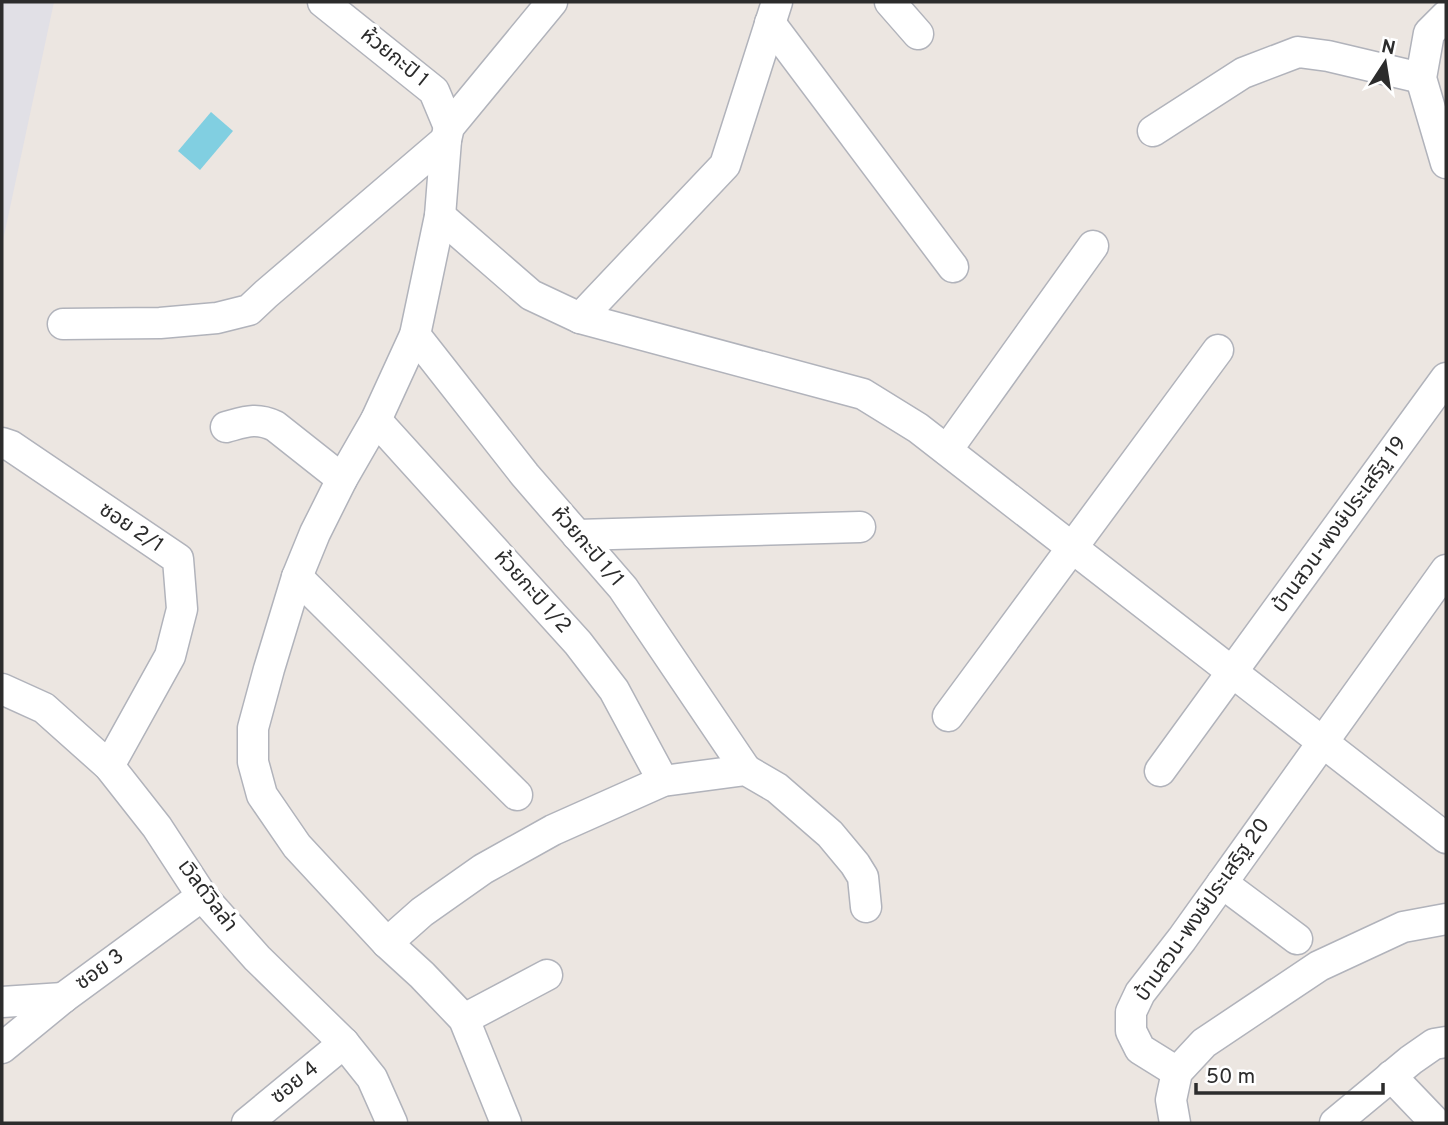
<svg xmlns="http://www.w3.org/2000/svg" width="1448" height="1125" font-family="Overpass,'Noto Sans Thai',sans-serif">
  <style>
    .industrial { fill: #e1e0e6 }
    .water { fill: #81cfe1 }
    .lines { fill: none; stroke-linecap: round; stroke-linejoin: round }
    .minor-casing { stroke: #b1b3bb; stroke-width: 33 }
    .minor { stroke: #fff; stroke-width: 30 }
    .labels { text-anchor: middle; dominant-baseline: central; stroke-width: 7; stroke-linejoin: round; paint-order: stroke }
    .street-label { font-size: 21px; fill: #2c2c2c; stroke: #fff }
  </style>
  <rect width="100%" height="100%" fill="#ece6e1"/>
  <polygon class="industrial" points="2,2 54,2 2,245"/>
  <polygon class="water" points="211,112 233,131 200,170 178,151"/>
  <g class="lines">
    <defs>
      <g id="minor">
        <polyline points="323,2 434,91 449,127"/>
        <polyline points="890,2 918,34"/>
        <polyline points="1446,16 1429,33 1421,78 1446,163"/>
        <polyline points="770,23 953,267"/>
        <polyline points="1153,131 1243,73 1298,52 1328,56 1421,78"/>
        <polyline points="440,216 531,295 580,318 863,394 918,428 1446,838"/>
        <polyline points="580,318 725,165 777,2"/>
        <polyline points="63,324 160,323 217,318 249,310 266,294 446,140"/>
        <polyline points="415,335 525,475 623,588 746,770"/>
        <polyline points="376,420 578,643 614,690 663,781"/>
        <path d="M 226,427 C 245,422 256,417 275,426 L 342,479"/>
        <polyline points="2,443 11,446 178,559 182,609 170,656 109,766"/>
        <polyline points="947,450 1093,246"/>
        <polyline points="577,535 860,527"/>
        <polyline points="297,577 517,795"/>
        <polyline points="2,689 44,708 109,766 157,827 202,896 257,958 344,1043 372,1078 392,1123"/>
        <polyline points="948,716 1218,350"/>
        <polyline points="1160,771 1446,378"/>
        <polyline points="1222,883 1297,939"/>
        <polyline points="387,943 422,912 483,869 553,830 663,781 746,770 777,788 830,834 855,864 863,877 866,907"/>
        <polyline points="2,1002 63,998"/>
        <polyline points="464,1019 547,975"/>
        <polyline points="2,1048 63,998 202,896"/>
        <polyline points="1177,1072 1140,1049 1131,1031 1131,1012 1140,993 1182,939 1446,570"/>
        <polyline points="1391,1076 1436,1123"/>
        <polyline points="247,1123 344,1043"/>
        <polyline points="506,1123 464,1019 422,975 387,943 297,846 262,795 253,762 253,728 269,669 297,577 315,533 342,479 376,420 415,335 440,216 446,140 449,127 552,2"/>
        <polyline points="1175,1123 1171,1100 1177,1072 1204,1043 1319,966 1403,927 1446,919"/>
        <polyline points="1335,1123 1411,1060 1434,1044 1446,1042"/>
      </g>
    </defs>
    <use href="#minor" class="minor-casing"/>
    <use href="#minor" class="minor"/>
  </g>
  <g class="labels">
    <g class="street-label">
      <text transform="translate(394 58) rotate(39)">ห้วยกะปิ 1</text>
      <text transform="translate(1340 525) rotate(-54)">บ้านสวน-พงษ์ประเสริฐ 19</text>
      <text transform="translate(131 528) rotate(34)">ซอย 2/1</text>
      <text transform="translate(587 547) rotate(49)">ห้วยกะปิ 1/1</text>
      <text transform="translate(532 592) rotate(48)">ห้วยกะปิ 1/2</text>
      <text transform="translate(207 896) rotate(53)">เวิลด์วิลล่า</text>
      <text transform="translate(1203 910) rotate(-55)">บ้านสวน-พงษ์ประเสริฐ 20</text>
      <text transform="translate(100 970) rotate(-36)">ซอย 3</text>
      <text transform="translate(295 1083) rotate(-39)">ซอย 4</text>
    </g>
  </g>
  <rect width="1448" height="1125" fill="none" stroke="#2c2c2c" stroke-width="7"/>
  <g transform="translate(1385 63) rotate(12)" stroke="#ffffff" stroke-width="5" paint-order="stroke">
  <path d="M0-5L12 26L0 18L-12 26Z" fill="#2c2c2c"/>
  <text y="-10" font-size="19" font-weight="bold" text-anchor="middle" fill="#2c2c2c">N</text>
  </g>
  <path d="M1196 1083v10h187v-10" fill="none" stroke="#2c2c2c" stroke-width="3.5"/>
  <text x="1206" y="1083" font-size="21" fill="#2c2c2c" stroke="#ffffff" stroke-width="5" paint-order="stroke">50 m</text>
</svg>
